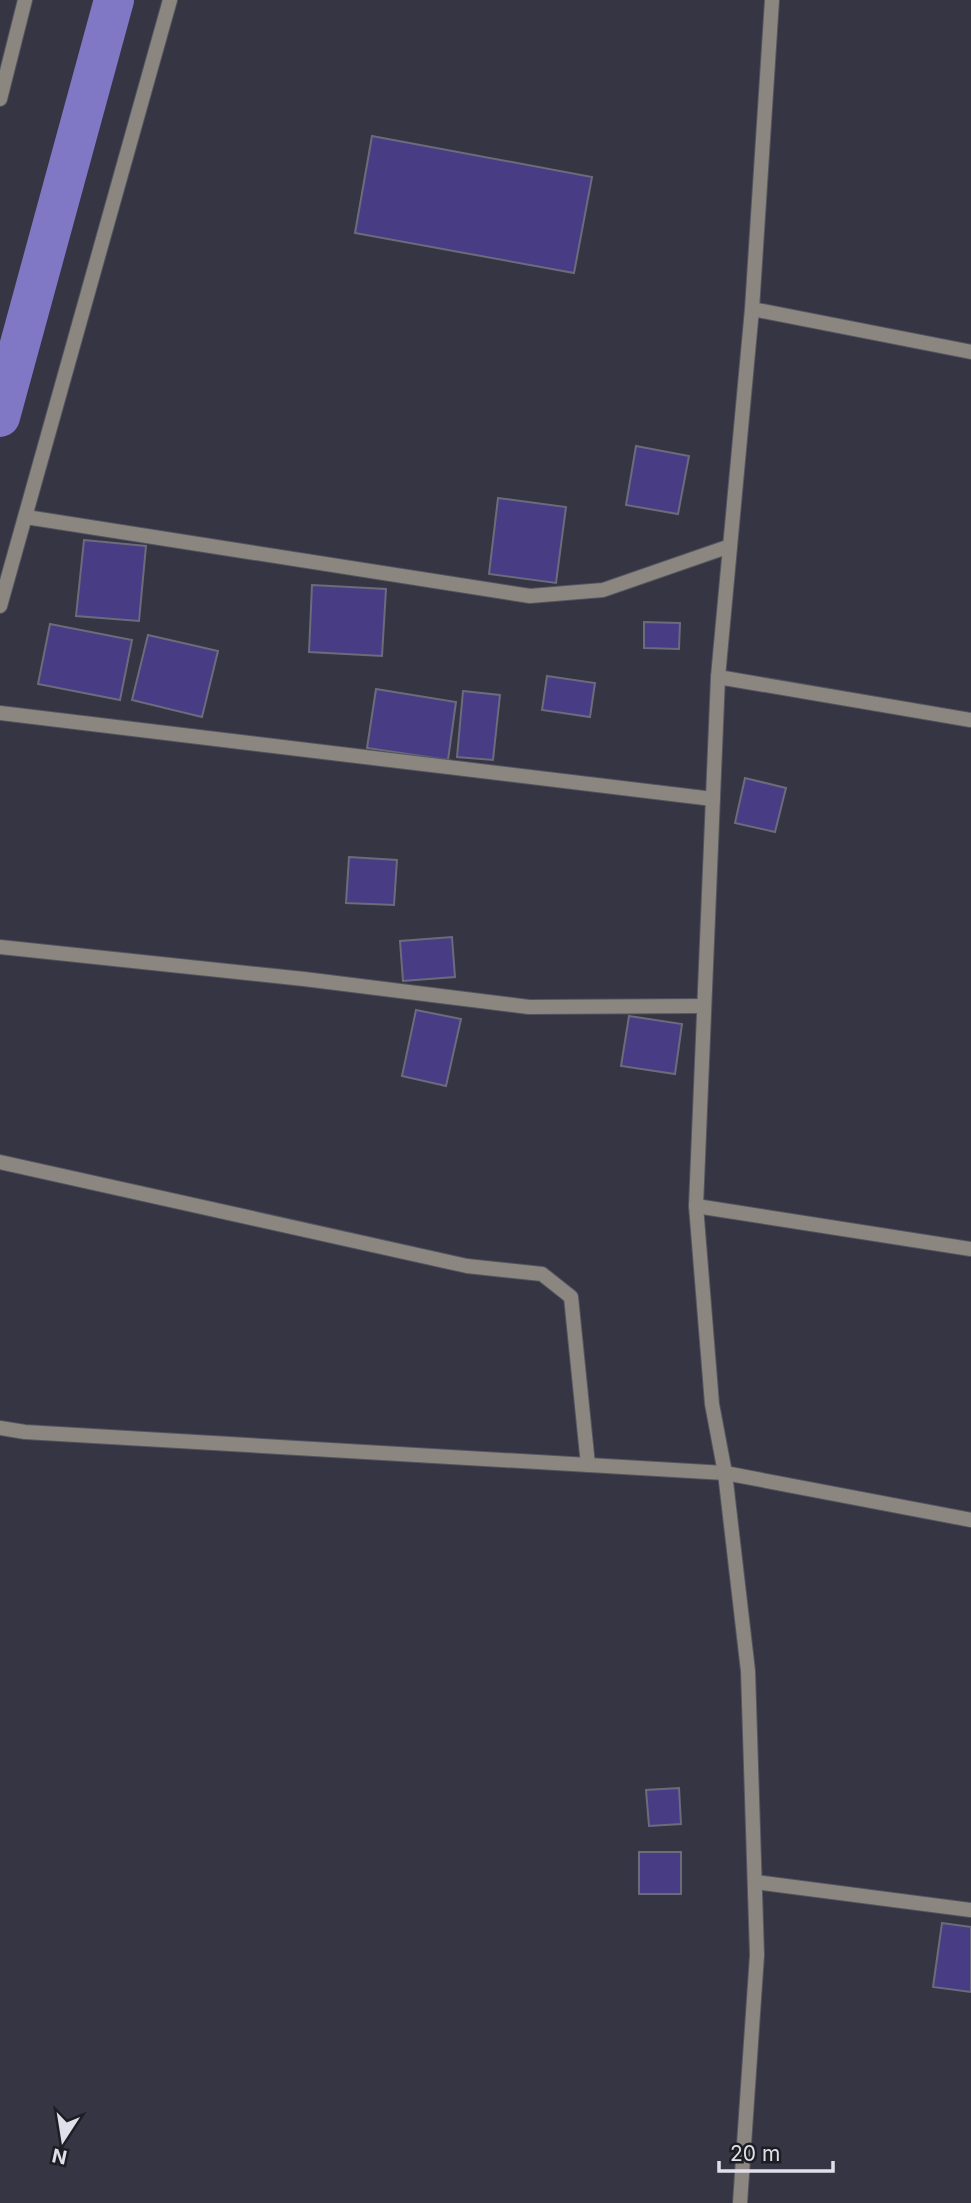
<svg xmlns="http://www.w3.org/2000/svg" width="971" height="2203" font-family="Inter,sans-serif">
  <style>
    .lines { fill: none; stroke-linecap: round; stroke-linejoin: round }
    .canal { stroke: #8078c5; stroke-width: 40 }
    .building { fill: #483d85; stroke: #6c6b7b; stroke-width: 2 }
    .street-casing { stroke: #545461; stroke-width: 16 }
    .street { stroke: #8b867f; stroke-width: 14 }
  </style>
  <rect width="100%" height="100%" fill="#353543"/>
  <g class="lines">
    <polyline class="canal" points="0,417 114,0"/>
  </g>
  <g class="building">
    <polygon points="372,136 592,177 574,273 355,233"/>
    <polygon points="636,446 689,456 678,514 626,505"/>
    <polygon points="498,498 566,507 556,583 489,574"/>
    <polygon points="84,540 146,546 139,621 76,616"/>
    <polygon points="312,585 386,589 382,656 309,652"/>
    <polygon points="644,622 680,623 679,649 644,648"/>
    <polygon points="50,624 132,640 120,700 38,684"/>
    <polygon points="148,635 218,651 202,717 132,700"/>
    <polygon points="547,676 595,683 590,717 542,710"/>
    <polygon points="376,689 456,702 448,760 367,748"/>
    <polygon points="463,691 500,695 493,760 457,757"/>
    <polygon points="745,778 786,788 775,832 735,823"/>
    <polygon points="349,857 397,860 394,905 346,903"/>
    <polygon points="452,937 455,977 403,981 400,941"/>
    <polygon points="416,1010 461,1019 446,1086 402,1076"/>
    <polygon points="629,1016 682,1024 675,1074 621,1066"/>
    <polygon points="679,1788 681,1824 649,1826 646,1790"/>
    <rect x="639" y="1852" width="42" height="42"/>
    <polygon points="942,1923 971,1927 971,1992 933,1987"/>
  </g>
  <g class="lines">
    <defs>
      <g id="street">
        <polyline points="0,99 25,0"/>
        <polyline points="752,309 971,352"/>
        <polyline points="26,517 530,596 603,590 730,546"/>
        <polyline points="0,606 170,0"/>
        <polyline points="718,677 971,720"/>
        <polyline points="0,713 713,799"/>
        <polyline points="0,947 304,979 529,1007 704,1006"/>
        <polyline points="0,1162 467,1266 542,1274 571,1297 588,1465"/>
        <polyline points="696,1206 971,1249"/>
        <polyline points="0,1428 25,1432 725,1473 971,1520"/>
        <polyline points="755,1882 971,1910"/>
        <polyline points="740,2203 757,1955 748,1671 725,1473 712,1404 696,1206 718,677 752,309 772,0"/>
      </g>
    </defs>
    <use href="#street" class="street-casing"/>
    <use href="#street" class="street"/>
  </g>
  <g transform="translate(63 2140) rotate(192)" stroke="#1d1d24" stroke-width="5" paint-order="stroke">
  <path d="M0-5L12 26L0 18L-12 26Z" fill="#e1e0ea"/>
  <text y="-10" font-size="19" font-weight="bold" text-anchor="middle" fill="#e1e0ea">N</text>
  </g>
  <path d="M719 2161v10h114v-10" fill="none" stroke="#e1e0ea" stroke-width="3.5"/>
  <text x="730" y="2161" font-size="21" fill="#e1e0ea" stroke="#1d1d24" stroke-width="5" paint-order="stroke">20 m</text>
</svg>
